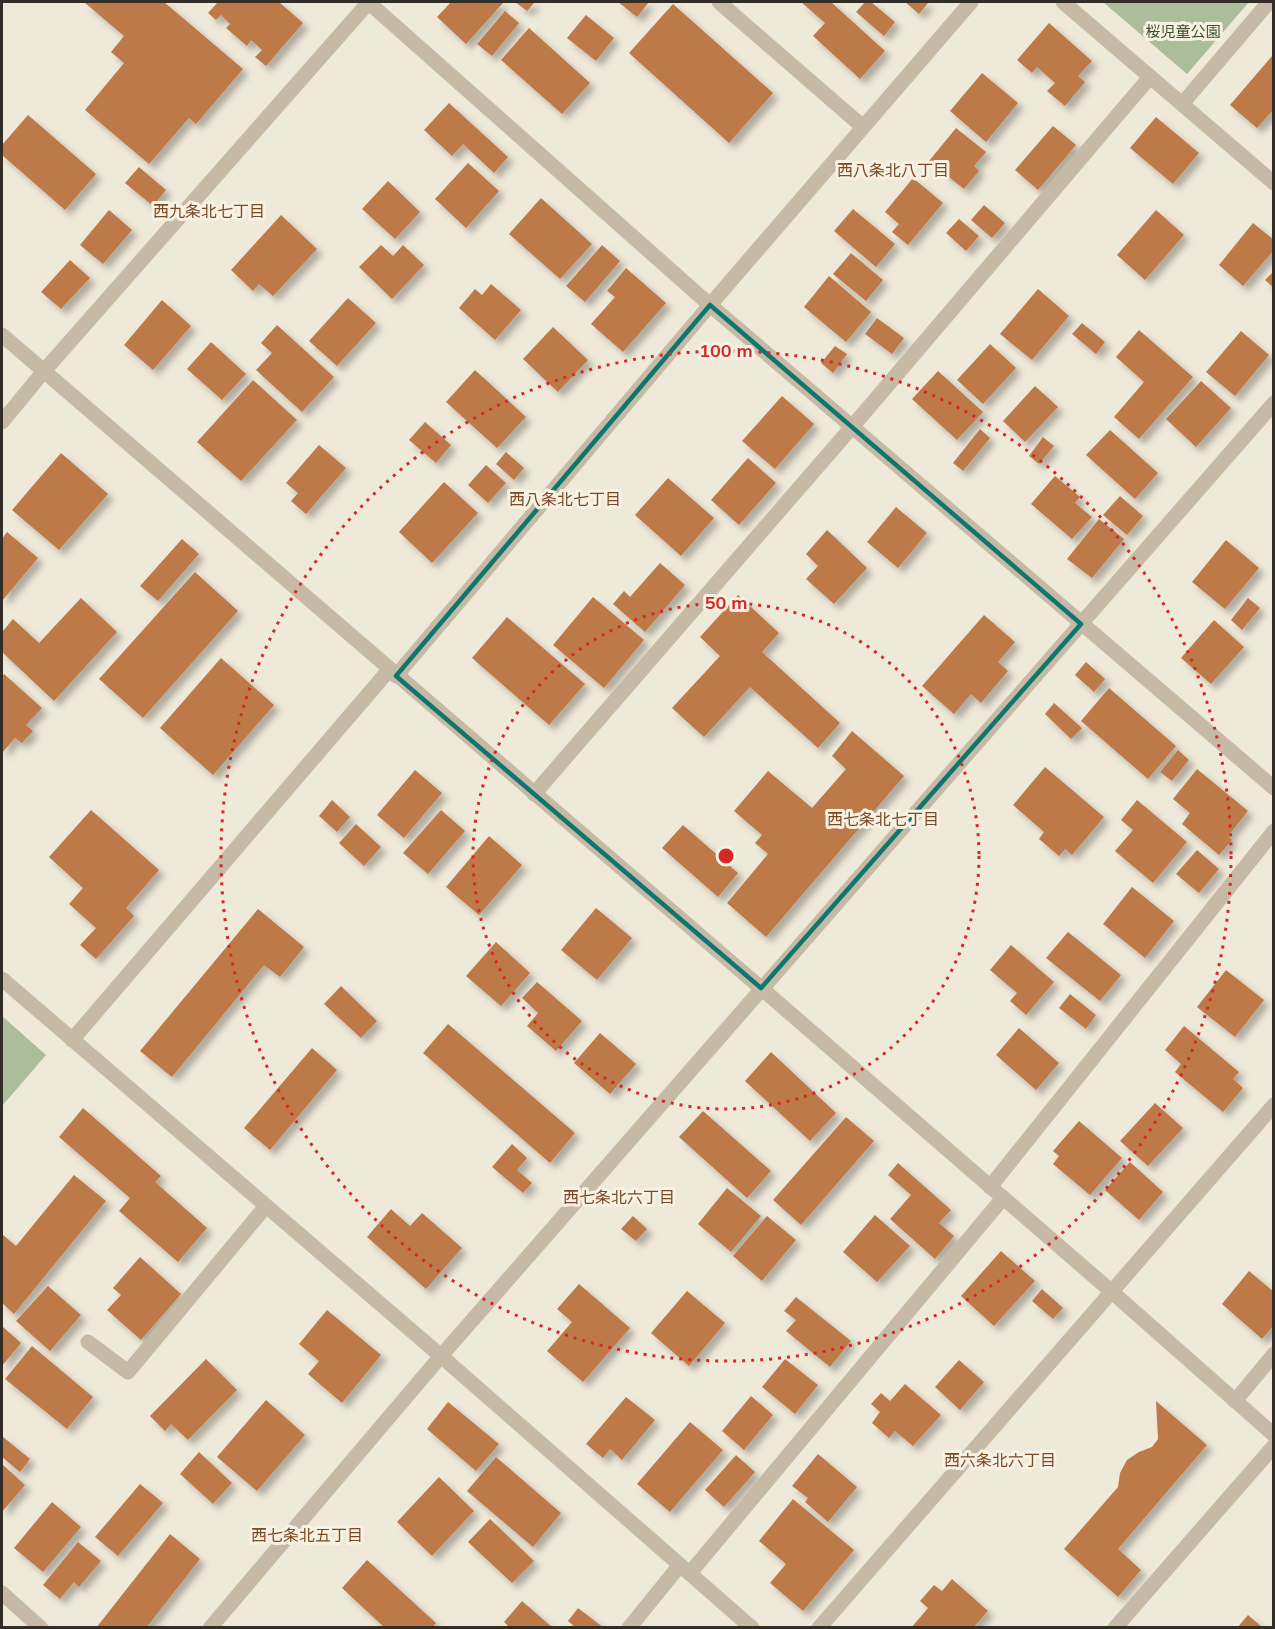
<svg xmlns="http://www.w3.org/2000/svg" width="1275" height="1629" font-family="Mulish,'Noto Sans JP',sans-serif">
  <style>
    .green { fill: #acbd9b }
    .building { fill: #be7949; filter: url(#shadow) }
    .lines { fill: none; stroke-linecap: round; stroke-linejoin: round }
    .service { stroke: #c6baa6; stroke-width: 15 }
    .minor { stroke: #c6baa6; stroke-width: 15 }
    .marked { fill: none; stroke: #0f766e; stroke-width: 4.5; stroke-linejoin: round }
    .ring { fill: none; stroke: #d62828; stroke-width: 3; stroke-dasharray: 3 6 }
    .labels { text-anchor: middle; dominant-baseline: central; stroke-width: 6; stroke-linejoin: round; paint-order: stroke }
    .park-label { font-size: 15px; fill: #3d502c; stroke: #f8f2e5 }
    .neighbourhood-label { font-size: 16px; fill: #7d4925; stroke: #f8f2e5 }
    .centre { fill: #d62828; stroke: #f8f2e5; stroke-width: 3 }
    .ring-label { font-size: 18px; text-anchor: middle; font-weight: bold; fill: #d62828; stroke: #f8f2e5; stroke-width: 6; stroke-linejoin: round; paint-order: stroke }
  </style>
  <defs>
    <filter id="shadow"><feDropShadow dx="5.5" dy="5.5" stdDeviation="3" flood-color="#0004"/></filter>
  </defs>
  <rect width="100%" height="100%" fill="#efe9d9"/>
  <g class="green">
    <polygon points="1103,2 1249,2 1187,74"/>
    <polygon points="2,1016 46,1055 2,1106"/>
  </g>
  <g class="building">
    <polygon points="84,2 164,2 243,69 196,124 189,118 149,164 85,110 124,63 111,52 124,36"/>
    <polygon points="218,2 279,2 303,23 266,66 255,57 262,50 251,40 247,46 226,28 230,24 221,15 216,20 208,13"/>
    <polygon points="451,2 502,2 503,3 466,44 437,17"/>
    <polygon points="515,2 535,2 527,11"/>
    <polygon points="618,2 649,2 637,17"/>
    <polygon points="801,2 831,2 885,51 860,79 813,36 825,23"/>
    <polygon points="865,2 871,2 895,22 884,36 856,12"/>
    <polygon points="905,2 929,2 919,14"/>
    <polygon points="673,4 773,93 729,143 629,53"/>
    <polygon points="505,11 519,23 492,56 477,44"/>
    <polygon points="586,15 614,38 596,61 567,38"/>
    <polygon points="1049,23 1092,61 1078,76 1085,82 1065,106 1047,91 1055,83 1037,67 1032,73 1017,60"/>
    <polygon points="529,28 590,83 562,114 501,60"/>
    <polygon points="1272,56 1274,109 1257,128 1230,105"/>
    <polygon points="982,73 1018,103 986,142 950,111"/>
    <polygon points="449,103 508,157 494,173 463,144 452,156 424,130"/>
    <polygon points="28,115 96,174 65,210 2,155 2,145"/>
    <polygon points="1156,117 1199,153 1173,184 1130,148"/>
    <polygon points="1053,126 1076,145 1038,190 1015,170"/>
    <polygon points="956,128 986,152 974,166 979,171 964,189 929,161"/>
    <polygon points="468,163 499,191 466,228 435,199"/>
    <polygon points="139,167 166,190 153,206 125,183"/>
    <polygon points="913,178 943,203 908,245 892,232 899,224 885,212"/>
    <polygon points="388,181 420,212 395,239 362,209"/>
    <polygon points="541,198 592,244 560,279 509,234"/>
    <polygon points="984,205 1005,223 992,238 971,220"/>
    <polygon points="853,209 895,244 876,267 834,231"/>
    <polygon points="109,210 132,230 103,264 80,245"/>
    <polygon points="1156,210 1184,235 1145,280 1117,255"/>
    <polygon points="281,215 317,249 273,296 259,284 253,291 231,270"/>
    <polygon points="959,219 979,236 966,251 946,233"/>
    <polygon points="1253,223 1274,240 1274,250 1243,286 1219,265"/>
    <polygon points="381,245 393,256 403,245 424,265 392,299 359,267"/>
    <polygon points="602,245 620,261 585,302 566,286"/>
    <polygon points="851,253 883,280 866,301 833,274"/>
    <polygon points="70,260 90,278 61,309 41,292"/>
    <polygon points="626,268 666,303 623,352 591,324 615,297 607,291"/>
    <polygon points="1274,271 1274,288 1265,280"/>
    <polygon points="829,276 871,312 846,342 804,307"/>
    <polygon points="491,284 521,310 495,340 459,308 475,289 482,295"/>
    <polygon points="1038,289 1069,316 1032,360 1000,334"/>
    <polygon points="348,298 376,323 337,366 309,341"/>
    <polygon points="162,300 191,326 153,370 124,345"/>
    <polygon points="877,318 904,338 892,354 865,334"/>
    <polygon points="1082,323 1105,342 1096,354 1072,334"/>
    <polygon points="277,325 334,377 302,412 256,370 272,353 261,343"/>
    <polygon points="553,327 588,360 558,392 523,359"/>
    <polygon points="1139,330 1193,377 1139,439 1114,417 1144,382 1116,357"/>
    <polygon points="1241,331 1269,355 1235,396 1206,372"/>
    <polygon points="211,342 246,374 222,400 187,369"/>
    <polygon points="990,344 1016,368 983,404 957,380"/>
    <polygon points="835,346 847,354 833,373 821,363"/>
    <polygon points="475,370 526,417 497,448 446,402"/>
    <polygon points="938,371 983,412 957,440 912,399"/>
    <polygon points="253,380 297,420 241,481 197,442"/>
    <polygon points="1201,381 1231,408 1196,447 1166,419"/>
    <polygon points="1035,386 1058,407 1025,442 1003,421"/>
    <polygon points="782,396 814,424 775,469 742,441"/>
    <polygon points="425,422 451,445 436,463 409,440"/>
    <polygon points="980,429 990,438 963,471 953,463"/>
    <polygon points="1110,430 1158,473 1135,499 1086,455"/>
    <polygon points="1043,437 1054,446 1039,464 1029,456"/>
    <polygon points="319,445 346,468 306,514 291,501 298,493 286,483"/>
    <polygon points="506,452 524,468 514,480 496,464"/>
    <polygon points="61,453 108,494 59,550 12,510"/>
    <polygon points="748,458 776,483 739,525 711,500"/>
    <polygon points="486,465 506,483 488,503 468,485"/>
    <polygon points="1055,476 1080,497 1075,503 1092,517 1072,539 1031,504"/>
    <polygon points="668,478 714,518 681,556 635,515"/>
    <polygon points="444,482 478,513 432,563 399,532"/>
    <polygon points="1120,496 1143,516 1127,535 1103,515"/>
    <polygon points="896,507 927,533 898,568 867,542"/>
    <polygon points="1099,519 1124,539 1092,578 1067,559"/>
    <polygon points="827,530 867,568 834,604 806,579 818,566 806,554"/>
    <polygon points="7,532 38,558 2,601 2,539"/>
    <polygon points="182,539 199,554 158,601 140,586"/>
    <polygon points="1226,540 1259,568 1225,609 1192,582"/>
    <polygon points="660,563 685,585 645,632 613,604 624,591 630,597"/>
    <polygon points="195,572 238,611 143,718 99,679"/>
    <polygon points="738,595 779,633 762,652 840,723 818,748 750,687 704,737 672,708 720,656 700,637"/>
    <polygon points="593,597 644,640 604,688 553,645"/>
    <polygon points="81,598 117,632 54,701 2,652 2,632 13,619 39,643"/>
    <polygon points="1248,598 1260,608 1242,630 1231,620"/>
    <polygon points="984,615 1015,642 998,662 1008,671 981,703 971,694 954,714 922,686"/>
    <polygon points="507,617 585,684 549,725 472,658"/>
    <polygon points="1214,620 1244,647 1211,684 1181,658"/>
    <polygon points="221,658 274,705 213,775 160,728"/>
    <polygon points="1086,662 1105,679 1094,692 1075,675"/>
    <polygon points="4,674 42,708 26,725 33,731 22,743 15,738 2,753 2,677"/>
    <polygon points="1109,688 1176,746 1148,779 1081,721"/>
    <polygon points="1054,703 1082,728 1071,739 1045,714"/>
    <polygon points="852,731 904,776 766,937 727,903 768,854 755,843 762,835 734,811 768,771 812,808 846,769 832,756"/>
    <polygon points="1178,750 1189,760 1172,781 1160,772"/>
    <polygon points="1045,767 1104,817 1072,855 1065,849 1059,856 1039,839 1044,832 1013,805"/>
    <polygon points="1197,769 1248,811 1228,836 1232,840 1219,855 1182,824 1190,813 1173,799"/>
    <polygon points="415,770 442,793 404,838 377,815"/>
    <polygon points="332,800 350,817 337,832 319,816"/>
    <polygon points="1137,800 1187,842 1153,883 1115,851 1133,830 1121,820"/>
    <polygon points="91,810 159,870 126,908 134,916 96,959 80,945 96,928 69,904 83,888 49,857"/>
    <polygon points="441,810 465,831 428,874 403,853"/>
    <polygon points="356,824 381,847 364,866 339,843"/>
    <polygon points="683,825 738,873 718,897 662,848"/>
    <polygon points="489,836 522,865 479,915 446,887"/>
    <polygon points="1197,850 1219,869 1199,893 1176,874"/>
    <polygon points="1132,887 1174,921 1145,958 1103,924"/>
    <polygon points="596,908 632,938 597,980 561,950"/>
    <polygon points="258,909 304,947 280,977 264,965 172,1077 140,1051"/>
    <polygon points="1068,932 1121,975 1100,1001 1046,958"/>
    <polygon points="496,942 530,973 501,1006 466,976"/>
    <polygon points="1011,945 1054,982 1026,1015 1010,1001 1017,993 990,970"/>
    <polygon points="1226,970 1264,1000 1235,1037 1197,1007"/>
    <polygon points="537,982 582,1021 556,1051 527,1026 538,1013 522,998"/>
    <polygon points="341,986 377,1021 361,1038 324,1004"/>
    <polygon points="1070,994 1096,1015 1086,1029 1059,1008"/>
    <polygon points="448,1024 575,1133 550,1163 423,1053"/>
    <polygon points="1184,1026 1239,1072 1233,1079 1243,1088 1223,1112 1175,1072 1181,1064 1165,1050"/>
    <polygon points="1019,1028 1059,1063 1036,1090 996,1055"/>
    <polygon points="600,1033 636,1064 610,1094 574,1063"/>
    <polygon points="312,1048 337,1070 270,1150 244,1128"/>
    <polygon points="771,1052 836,1113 810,1141 745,1081"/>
    <polygon points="1155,1103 1183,1128 1148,1166 1120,1141"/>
    <polygon points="83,1108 161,1176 155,1182 207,1228 178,1262 119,1211 130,1198 59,1137"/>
    <polygon points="703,1111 771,1171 747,1198 679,1137"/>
    <polygon points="846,1117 874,1141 801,1225 773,1200"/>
    <polygon points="1079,1121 1122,1158 1090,1195 1053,1164 1059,1156 1053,1151"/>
    <polygon points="512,1144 527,1158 517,1170 532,1183 523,1193 492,1167"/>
    <polygon points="1130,1162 1163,1192 1139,1220 1105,1190"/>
    <polygon points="898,1163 951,1210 939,1223 954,1236 935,1259 890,1219 911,1195 888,1175"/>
    <polygon points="74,1175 106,1201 14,1314 2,1303 2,1234 16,1246"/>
    <polygon points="727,1188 761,1216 731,1252 698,1224"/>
    <polygon points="391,1209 410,1226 422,1213 462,1248 426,1289 367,1237"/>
    <polygon points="875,1215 910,1246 877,1282 843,1252"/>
    <polygon points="633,1216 647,1229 636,1241 621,1229"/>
    <polygon points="767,1216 796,1240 762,1281 733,1256"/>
    <polygon points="1001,1251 1035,1281 994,1326 961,1296"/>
    <polygon points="140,1257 181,1294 141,1340 107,1310 121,1295 113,1288"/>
    <polygon points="1249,1271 1274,1292 1274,1325 1262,1339 1222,1304"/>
    <polygon points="579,1284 630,1328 583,1382 547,1351 572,1322 557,1309"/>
    <polygon points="48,1286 81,1315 50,1351 16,1321"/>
    <polygon points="1042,1289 1063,1308 1053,1319 1032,1301"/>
    <polygon points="687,1291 725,1323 689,1366 651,1333"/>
    <polygon points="796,1297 851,1341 830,1367 786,1331 796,1320 784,1311"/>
    <polygon points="327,1310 381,1355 342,1403 308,1374 319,1361 299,1344"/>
    <polygon points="2,1326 21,1343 2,1366"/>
    <polygon points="32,1346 93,1397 67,1429 5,1379"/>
    <polygon points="206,1359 237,1390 188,1440 171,1424 165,1431 150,1416"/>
    <polygon points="785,1359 818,1385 795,1414 762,1387"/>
    <polygon points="959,1360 984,1382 960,1410 935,1387"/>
    <polygon points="905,1384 941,1415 913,1446 895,1431 889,1438 872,1423 880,1412 871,1404 881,1393 890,1401"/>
    <polygon points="751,1396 773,1415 744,1450 722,1431"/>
    <polygon points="626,1397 655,1420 622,1460 610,1449 603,1458 586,1444"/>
    <polygon points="266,1400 305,1435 257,1491 217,1457"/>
    <polygon points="1156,1401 1207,1445 1118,1549 1141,1570 1118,1597 1064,1549 1118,1487 1120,1473 1127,1460 1139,1452 1152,1447 1158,1439"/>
    <polygon points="448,1402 499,1444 476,1471 427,1429"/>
    <polygon points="690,1422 723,1450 670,1512 637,1484"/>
    <polygon points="2,1436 30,1459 20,1472 2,1457"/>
    <polygon points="199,1452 232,1483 213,1504 180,1474"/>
    <polygon points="818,1454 857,1487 828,1522 805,1502 808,1498 792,1486"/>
    <polygon points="736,1455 755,1472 724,1507 705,1490"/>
    <polygon points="496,1457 561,1513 533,1547 467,1491"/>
    <polygon points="2,1464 25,1485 2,1512"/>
    <polygon points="439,1477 474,1511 432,1556 397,1522"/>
    <polygon points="140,1484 163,1503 118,1556 95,1537"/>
    <polygon points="793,1499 854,1550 803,1611 770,1583 786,1564 759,1541"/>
    <polygon points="52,1502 81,1527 43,1572 14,1548"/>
    <polygon points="490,1519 534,1561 512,1583 468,1542"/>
    <polygon points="170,1534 200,1559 146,1628 96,1628"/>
    <polygon points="78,1542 101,1561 79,1587 74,1582 60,1599 43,1585"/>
    <polygon points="367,1560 436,1623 432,1628 385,1628 342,1588"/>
    <polygon points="952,1579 988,1611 973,1628 911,1628 928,1608 920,1601 934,1585 942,1591"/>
    <polygon points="522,1601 553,1628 510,1628 504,1622"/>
    <polygon points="578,1608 604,1628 576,1628 568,1621"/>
    <polygon points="1248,1615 1263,1628 1237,1628"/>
  </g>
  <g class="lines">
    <g class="service">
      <polyline points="719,2 863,127"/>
      <polyline points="1182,104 1269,2"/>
      <polyline points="72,1040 389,670"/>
      <polyline points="990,1187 1274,831"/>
      <polyline points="88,1342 128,1372 266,1206"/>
      <polyline points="1235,1401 1274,1354"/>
      <polyline points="690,1573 1003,1198"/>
      <polyline points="629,1628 680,1565"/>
      <polyline points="1115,1628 1274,1446"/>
    </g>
    <g class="minor">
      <polyline points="368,2 710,305 1274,788"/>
      <polyline points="1063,2 1274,183"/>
      <polyline points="2,335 761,988 1112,1292 1274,1435"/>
      <polyline points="2,422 44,371 369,2"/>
      <polyline points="396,676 710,305 971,2"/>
      <polyline points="534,794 852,427 1150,77"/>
      <polyline points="2,979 441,1356 752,1628"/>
      <polyline points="2,1593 41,1628"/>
      <polyline points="210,1628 441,1356 1274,403"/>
      <polyline points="819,1628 1274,1105"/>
    </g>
  </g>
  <path class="marked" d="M 710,305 L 1081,624 L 761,988 L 396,676 Z"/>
  <g class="ring">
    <circle cx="726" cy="856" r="253"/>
    <circle cx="726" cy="856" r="505"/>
  </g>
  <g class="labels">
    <g class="park-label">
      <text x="1183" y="31">桜児童公園</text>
    </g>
    <g class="neighbourhood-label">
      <text x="893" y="170">西八条北八丁目</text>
      <text x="209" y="211">西九条北七丁目</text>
      <text x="565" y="499">西八条北七丁目</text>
      <text x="883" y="819">西七条北七丁目</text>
      <text x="619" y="1197">西七条北六丁目</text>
      <text x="1000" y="1460">西六条北六丁目</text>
      <text x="307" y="1535">西七条北五丁目</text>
    </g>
  </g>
  <circle cx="726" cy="856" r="9" class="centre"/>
  <g class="ring-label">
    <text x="726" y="357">100 m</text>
    <text x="726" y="609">50 m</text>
  </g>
  <rect width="1275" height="1629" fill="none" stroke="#332d27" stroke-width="6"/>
</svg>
